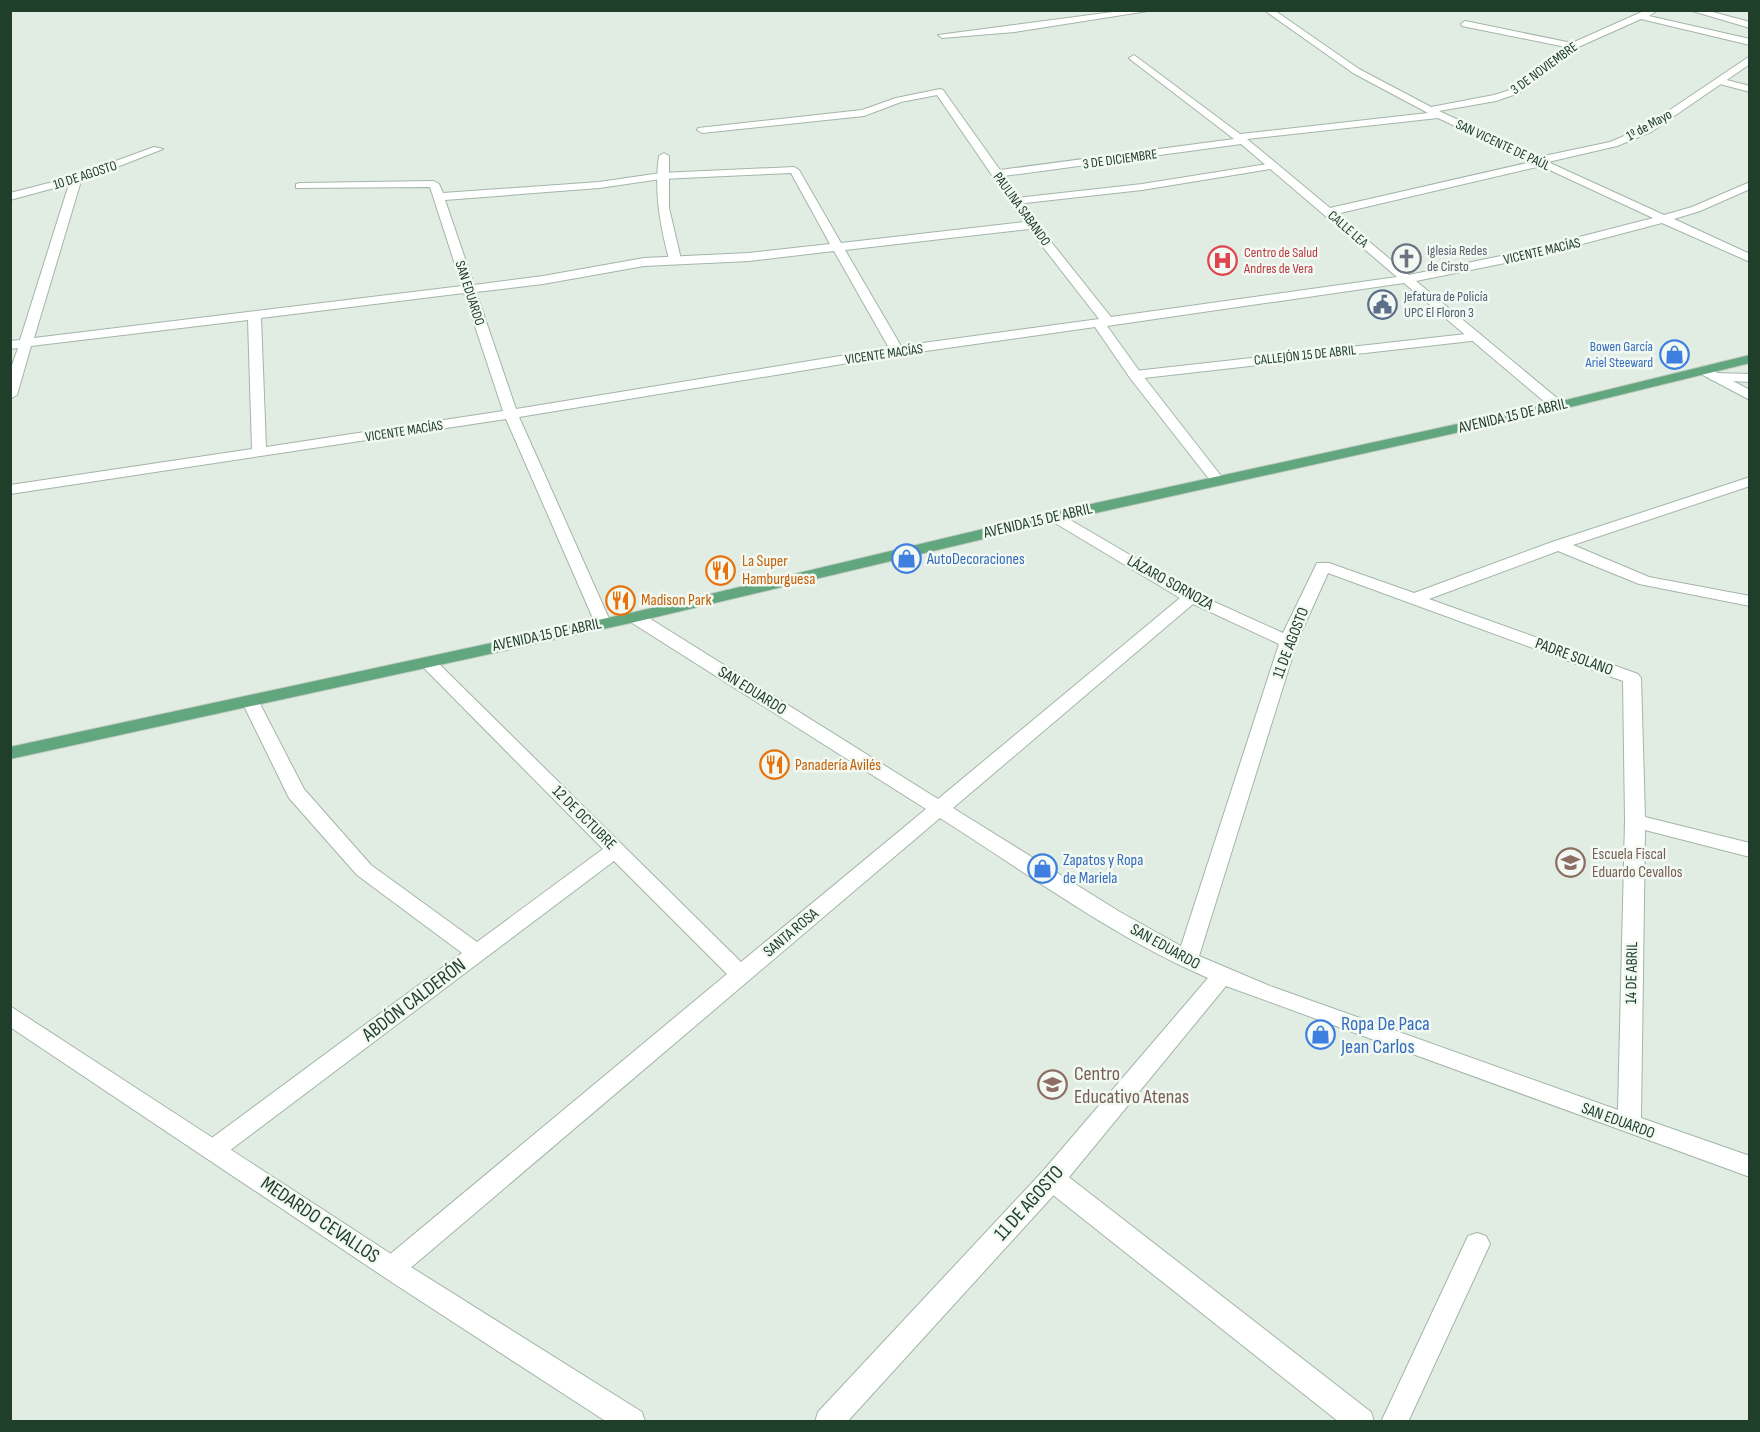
<svg xmlns="http://www.w3.org/2000/svg" width="1760" height="1432" font-family="'Sofia Sans Condensed',sans-serif">
  <style>
    .lines { fill: none; stroke-linecap: round; stroke-linejoin: round }
    .pedestrian-casing { stroke: #a3b5a8; stroke-width: 2 }
    .minor-casing { stroke: #a3b5a8; stroke-width: 2 }
    .tertiary-casing { stroke: #a3b5a8; stroke-width: 2 }
    .primary-casing { stroke: #c1c9c4; stroke-width: 2 }
    .pedestrian { fill: #fff; fill-rule: evenodd }
    .minor { fill: #fff; fill-rule: evenodd }
    .tertiary { fill: #fff; fill-rule: evenodd }
    .primary { fill: #61a67c; fill-rule: evenodd }
    .labels { text-anchor: middle; dominant-baseline: central; stroke-width: 5; stroke-linejoin: round; paint-order: stroke }
    .far-street-label { font-size: 14px; fill: #203f2b; stroke: #f2f9f3 }
    .far-worship-label { font-size: 14px; fill: #5b616d; stroke: #f2f9f3; text-anchor: start }
    .far-health-label { font-size: 14px; fill: #be3a42; stroke: #f2f9f3; text-anchor: start }
    .far-service-label { font-size: 14px; fill: #4e5e75; stroke: #f2f9f3; text-anchor: start }
    .far-shop-label { font-size: 14px; fill: #366cbe; stroke: #f2f9f3; text-anchor: end }
    .street-label { font-size: 16px; fill: #203f2b; stroke: #f2f9f3 }
    .shop-label { font-size: 16px; fill: #366cbe; stroke: #f2f9f3; text-anchor: start }
    .food-label { font-size: 16px; fill: #c56008; stroke: #f2f9f3; text-anchor: start }
    .education-label { font-size: 16px; fill: #785e54; stroke: #f2f9f3; text-anchor: start }
    .near-street-label { font-size: 20px; fill: #203f2b; stroke: #f2f9f3 }
    .near-shop-label { font-size: 20px; fill: #366cbe; stroke: #f2f9f3; text-anchor: start }
    .near-education-label { font-size: 20px; fill: #785e54; stroke: #f2f9f3; text-anchor: start }
  </style>
  <rect width="100%" height="100%" fill="#e1ede3"/>
  <g class="lines">
    <defs>
      <g id="pedestrian">
        <polygon points="1128,10 1154,10 1015,32 942,38 938,35"/>
        <polygon points="1689,10 1705,10 1750,22 1750,28"/>
        <polygon points="1719,78 1750,86 1750,92 1716,83 1714,81"/>
        <path d="M 664,153 L 669,156 L 669,208 L 681,259 L 675,263 L 669,259 C 660,225 654,192 659,156 Z"/>
        <polygon points="1273,163 1277,164 1277,168 1142,190 1016,204 1010,201 1016,198 1142,184"/>
        <polygon points="1475,333 1480,334 1480,340 1135,379 1128,375 1135,371"/>
        <polygon points="1716,373 1750,374 1750,382 1711,380 1709,377"/>
        <polygon points="1052,1168 1061,1171 1371,1412 1374,1422 1339,1422 1043,1187 1040,1179 1043,1171"/>
        <polygon points="1477,1233 1486,1236 1490,1244 1408,1422 1381,1422 1468,1236"/>
      </g>
      <g id="minor">
        <path d="M 1264,10 L 1274,10 L 1359,69 L 1431,107 L 1494,95 L 1513,89 L 1566,47 L 1462,26 L 1461,24 L 1465,21 L 1572,43 L 1646,10 L 1658,10 L 1649,16 L 1750,39 L 1750,45 L 1641,19 L 1576,48 L 1519,93 L 1496,101 L 1439,111 L 1539,157 L 1610,142 L 1643,128 L 1750,56 L 1750,64 L 1651,132 L 1617,146 L 1548,162 L 1664,215 L 1692,207 L 1750,182 L 1750,189 L 1700,211 L 1674,219 L 1750,254 L 1750,262 L 1662,223 L 1525,259 L 1416,281 L 1563,403 L 1563,409 L 1553,409 L 1404,283 L 1107,326 L 1140,372 L 1225,481 L 1218,485 L 1213,484 L 1130,378 L 1095,327 L 897,355 L 519,417 L 611,623 L 603,628 L 595,623 L 506,419 L 10,494 L 10,485 L 252,449 L 248,320 L 31,346 L 17,395 L 10,399 L 10,371 L 18,348 L 10,349 L 10,341 L 20,340 L 69,184 L 10,200 L 10,193 L 72,177 L 154,147 L 163,149 L 81,181 L 34,338 L 462,286 L 430,187 L 296,188 L 296,184 L 300,183 L 434,181 L 439,184 L 443,193 L 599,182 L 661,173 L 794,167 L 799,170 L 841,243 L 1024,222 L 937,95 L 901,102 L 864,116 L 702,133 L 697,130 L 698,128 L 862,110 L 896,98 L 940,89 L 943,90 L 1000,170 L 1234,139 L 1131,60 L 1129,58 L 1134,55 L 1240,134 L 1428,113 L 1353,73 ZM 1438,118 L 1531,162 L 1330,208 L 1247,139 ZM 1241,144 L 1397,277 L 1111,317 L 1036,223 L 1004,176 ZM 1541,166 L 1653,218 L 1525,251 L 1409,275 L 1336,214 ZM 791,173 L 830,244 L 749,253 L 644,258 L 543,276 L 474,285 L 445,200 L 599,188 L 661,179 ZM 1029,229 L 1099,319 L 901,346 L 845,250 ZM 834,251 L 889,348 L 516,409 L 476,292 L 543,284 L 644,266 L 749,261 ZM 464,293 L 503,411 L 266,447 L 261,318 Z"/>
        <polygon points="1704,366 1750,390 1750,400 1699,373 1697,370"/>
        <path d="M 1750,477 L 1750,486 L 1573,545 L 1649,577 L 1750,596 L 1750,606 L 1639,584 L 1558,551 L 1429,599 L 1638,674 L 1641,678 L 1645,817 L 1750,843 L 1750,857 L 1645,830 L 1641,1118 L 1750,1156 L 1750,1177 L 1226,986 L 1061,1187 L 847,1422 L 815,1422 L 818,1412 L 1043,1171 L 1208,978 C 1113,937 1027,873 940,818 L 401,1276 L 392,1280 L 383,1276 L 379,1268 L 383,1260 L 727,974 L 614,861 L 221,1157 L 213,1160 L 205,1157 L 201,1150 L 205,1143 L 462,953 L 357,875 L 289,798 L 242,702 L 245,698 L 257,698 L 304,789 L 371,865 L 477,942 L 603,849 L 418,662 L 427,657 L 433,658 L 741,962 L 926,809 L 629,621 L 627,617 L 629,613 L 641,613 L 938,799 L 1180,598 L 1050,520 L 1047,517 L 1050,514 L 1060,514 L 1197,594 L 1283,633 L 1317,563 L 1329,563 L 1414,593 L 1552,542 ZM 1328,573 L 1623,681 L 1625,821 L 1618,1110 L 1270,986 L 1199,956 L 1297,642 ZM 1193,604 L 1279,644 L 1181,946 L 1120,912 L 953,808 Z"/>
      </g>
      <polygon id="tertiary" points="10,1006 411,1267 642,1412 645,1422 607,1422 393,1283 10,1027"/>
      <polygon id="primary" points="1750,355 1750,363 1558,410 1055,522 635,622 10,759 10,747 635,612 1055,512 1558,402"/>
    </defs>
    <use href="#pedestrian" class="pedestrian-casing"/>
    <use href="#minor" class="minor-casing"/>
    <use href="#tertiary" class="tertiary-casing"/>
    <use href="#primary" class="primary-casing"/>
    <use href="#pedestrian" class="pedestrian"/>
    <use href="#minor" class="minor"/>
    <use href="#tertiary" class="tertiary"/>
    <use href="#primary" class="primary"/>
  </g>
  <defs>
    <symbol id="church-ring" viewBox="-11 -11 22 22"><circle r="9.5" fill="#f2f9f3" stroke="#6b7280" stroke-width="1.5"/><path d="M-1.2-6h2.4v3.5h3.3v2.4h-3.3V6h-2.4V-.1h-3.3v-2.4h3.3Z" fill="#6b7280"/></symbol>
    <symbol id="hospital-ring" viewBox="-11 -11 22 22"><circle r="9.5" fill="#f2f9f3" stroke="#e0444e" stroke-width="1.5"/><path d="M-5-5h3v3.5h4V-5h3V5h-3V1.5h-4V5h-3Z" fill="#e0444e"/></symbol>
    <symbol id="civic-ring" viewBox="-11 -11 22 22"><circle r="9.5" fill="#f2f9f3" stroke="#5c6f8a" stroke-width="1.5"/><path d="M-.6-6.5H3V-4.5H.6V-3L4-1V1h2V6H-6V1h2V-1L-.6-3ZM-1.2 2.5V6h2.4V2.5Z" fill="#5c6f8a"/></symbol>
    <symbol id="shop-ring" viewBox="-11 -11 22 22"><circle r="9.5" fill="#f2f9f3" stroke="#3f7fe0" stroke-width="1.5"/><path d="M-5-2.5h2.3a2.7 3.5 0 0 1 5.4 0H5L5.5 6h-11ZM-1.5-2.5h3a1.5 2.3 0 0 0-3 0Z" fill="#3f7fe0"/></symbol>
    <symbol id="restaurant-ring" viewBox="-11 -11 22 22"><circle r="9.5" fill="#f2f9f3" stroke="#e8710a" stroke-width="1.5"/><path d="M-5-6h1v4h1v-4h1v4h1v-4h1v5L-1.5 .5V6h-2V.5L-5-1ZM5-6V6H3V1.5H1.5Q1.5-4 5-6Z" fill="#e8710a"/></symbol>
    <symbol id="school-ring" viewBox="-11 -11 22 22"><circle r="9.5" fill="#f2f9f3" stroke="#8d6e63" stroke-width="1.5"/><path d="M0-5L7-2L0 1L-7-2ZM-4 1L0 2.5L4 1V4Q0 6-4 4Z" fill="#8d6e63"/></symbol>
  </defs>
  <g fill-rule="evenodd">
    <use href="#church-ring" x="1390" y="242" width="33" height="33"/>
    <use href="#hospital-ring" x="1206" y="244" width="33" height="33"/>
    <use href="#civic-ring" x="1366" y="288" width="33" height="33"/>
    <use href="#shop-ring" x="1658" y="338" width="33" height="33"/>
    <use href="#shop-ring" x="890" y="542" width="33" height="33"/>
    <use href="#restaurant-ring" x="704" y="554" width="33" height="33"/>
    <use href="#restaurant-ring" x="604" y="584" width="33" height="33"/>
    <use href="#restaurant-ring" x="758" y="748" width="33" height="33"/>
    <use href="#school-ring" x="1554" y="846" width="33" height="33"/>
    <use href="#shop-ring" x="1026" y="852" width="33" height="33"/>
    <use href="#shop-ring" x="1304" y="1018" width="33" height="33"/>
    <use href="#school-ring" x="1036" y="1068" width="33" height="33"/>
  </g>
  <g class="labels">
    <g class="far-street-label">
      <text transform="translate(1544 68) rotate(-36)">3 DE NOVIEMBRE</text>
      <text transform="translate(1649 125) rotate(-29)">1º de Mayo</text>
      <text transform="translate(1503 145) rotate(25)">SAN VICENTE DE PAÚL</text>
      <text transform="translate(1120 159) rotate(-8)">3 DE DICIEMBRE</text>
      <text transform="translate(85 175) rotate(-18)">10 DE AGOSTO</text>
      <text transform="translate(1022 209) rotate(54)">PAULINA SABANDO</text>
      <text transform="translate(1348 229) rotate(41)">CALLE LEA</text>
      <text transform="translate(1542 251) rotate(-13)">VICENTE MACÍAS</text>
      <text transform="translate(470 293) rotate(72)">SAN EDUARDO</text>
      <text transform="translate(884 354) rotate(-8)">VICENTE MACÍAS</text>
      <text transform="translate(1305 355) rotate(-6)">CALLEJÓN 15 DE ABRIL</text>
      <text transform="translate(404 431) rotate(-9)">VICENTE MACÍAS</text>
    </g>
    <g class="far-worship-label">
      <text x="1427" y="250">Iglesia Redes<tspan x="1427" dy="16">de Cirsto</tspan></text>
    </g>
    <g class="far-health-label">
      <text x="1244" y="252">Centro de Salud<tspan x="1244" dy="16">Andres de Vera</tspan></text>
    </g>
    <g class="far-service-label">
      <text x="1404" y="296">Jefatura de Policía<tspan x="1404" dy="16">UPC El Floron 3</tspan></text>
    </g>
    <g class="far-shop-label">
      <text x="1653" y="346">Bowen García<tspan x="1653" dy="16">Ariel Steeward</tspan></text>
    </g>
    <g class="street-label">
      <text transform="translate(1513 416) rotate(-13)">AVENIDA 15 DE ABRIL</text>
      <text transform="translate(1038 521) rotate(-13)">AVENIDA 15 DE ABRIL</text>
      <text transform="translate(1170 583) rotate(29)">LÁZARO SORNOZA</text>
      <text transform="translate(547 635) rotate(-12)">AVENIDA 15 DE ABRIL</text>
      <text transform="translate(1291 643) rotate(-69)">11 DE AGOSTO</text>
      <text transform="translate(1574 657) rotate(20)">PADRE SOLANO</text>
      <text transform="translate(752 691) rotate(32)">SAN EDUARDO</text>
      <text transform="translate(584 818) rotate(45)">12 DE OCTUBRE</text>
      <text transform="translate(791 933) rotate(-40)">SANTA ROSA</text>
      <text transform="translate(1165 947) rotate(29)">SAN EDUARDO</text>
      <text transform="translate(1632 973) rotate(-89)">14 DE ABRIL</text>
      <text transform="translate(1618 1121) rotate(20)">SAN EDUARDO</text>
    </g>
    <g class="shop-label">
      <text x="927" y="559">AutoDecoraciones</text>
      <text x="1063" y="860">Zapatos y Ropa<tspan x="1063" dy="18">de Mariela</tspan></text>
    </g>
    <g class="food-label">
      <text x="742" y="561">La Super<tspan x="742" dy="18">Hamburguesa</tspan></text>
      <text x="641" y="600">Madison Park</text>
      <text x="795" y="765">Panadería Avilés</text>
    </g>
    <g class="education-label">
      <text x="1592" y="854">Escuela Fiscal<tspan x="1592" dy="18">Eduardo Cevallos</tspan></text>
    </g>
    <g class="near-street-label">
      <text transform="translate(414 1000) rotate(-37)">ABDÓN CALDERÓN</text>
      <text transform="translate(1029 1203) rotate(-48)">11 DE AGOSTO</text>
      <text transform="translate(320 1220) rotate(34)">MEDARDO CEVALLOS</text>
    </g>
    <g class="near-shop-label">
      <text x="1341" y="1024">Ropa De Paca<tspan x="1341" dy="23">Jean Carlos</tspan></text>
    </g>
    <g class="near-education-label">
      <text x="1074" y="1074">Centro<tspan x="1074" dy="23">Educativo Atenas</tspan></text>
    </g>
  </g>
  <rect width="1760" height="1432" fill="none" stroke="#203f2b" stroke-width="24"/>
</svg>
